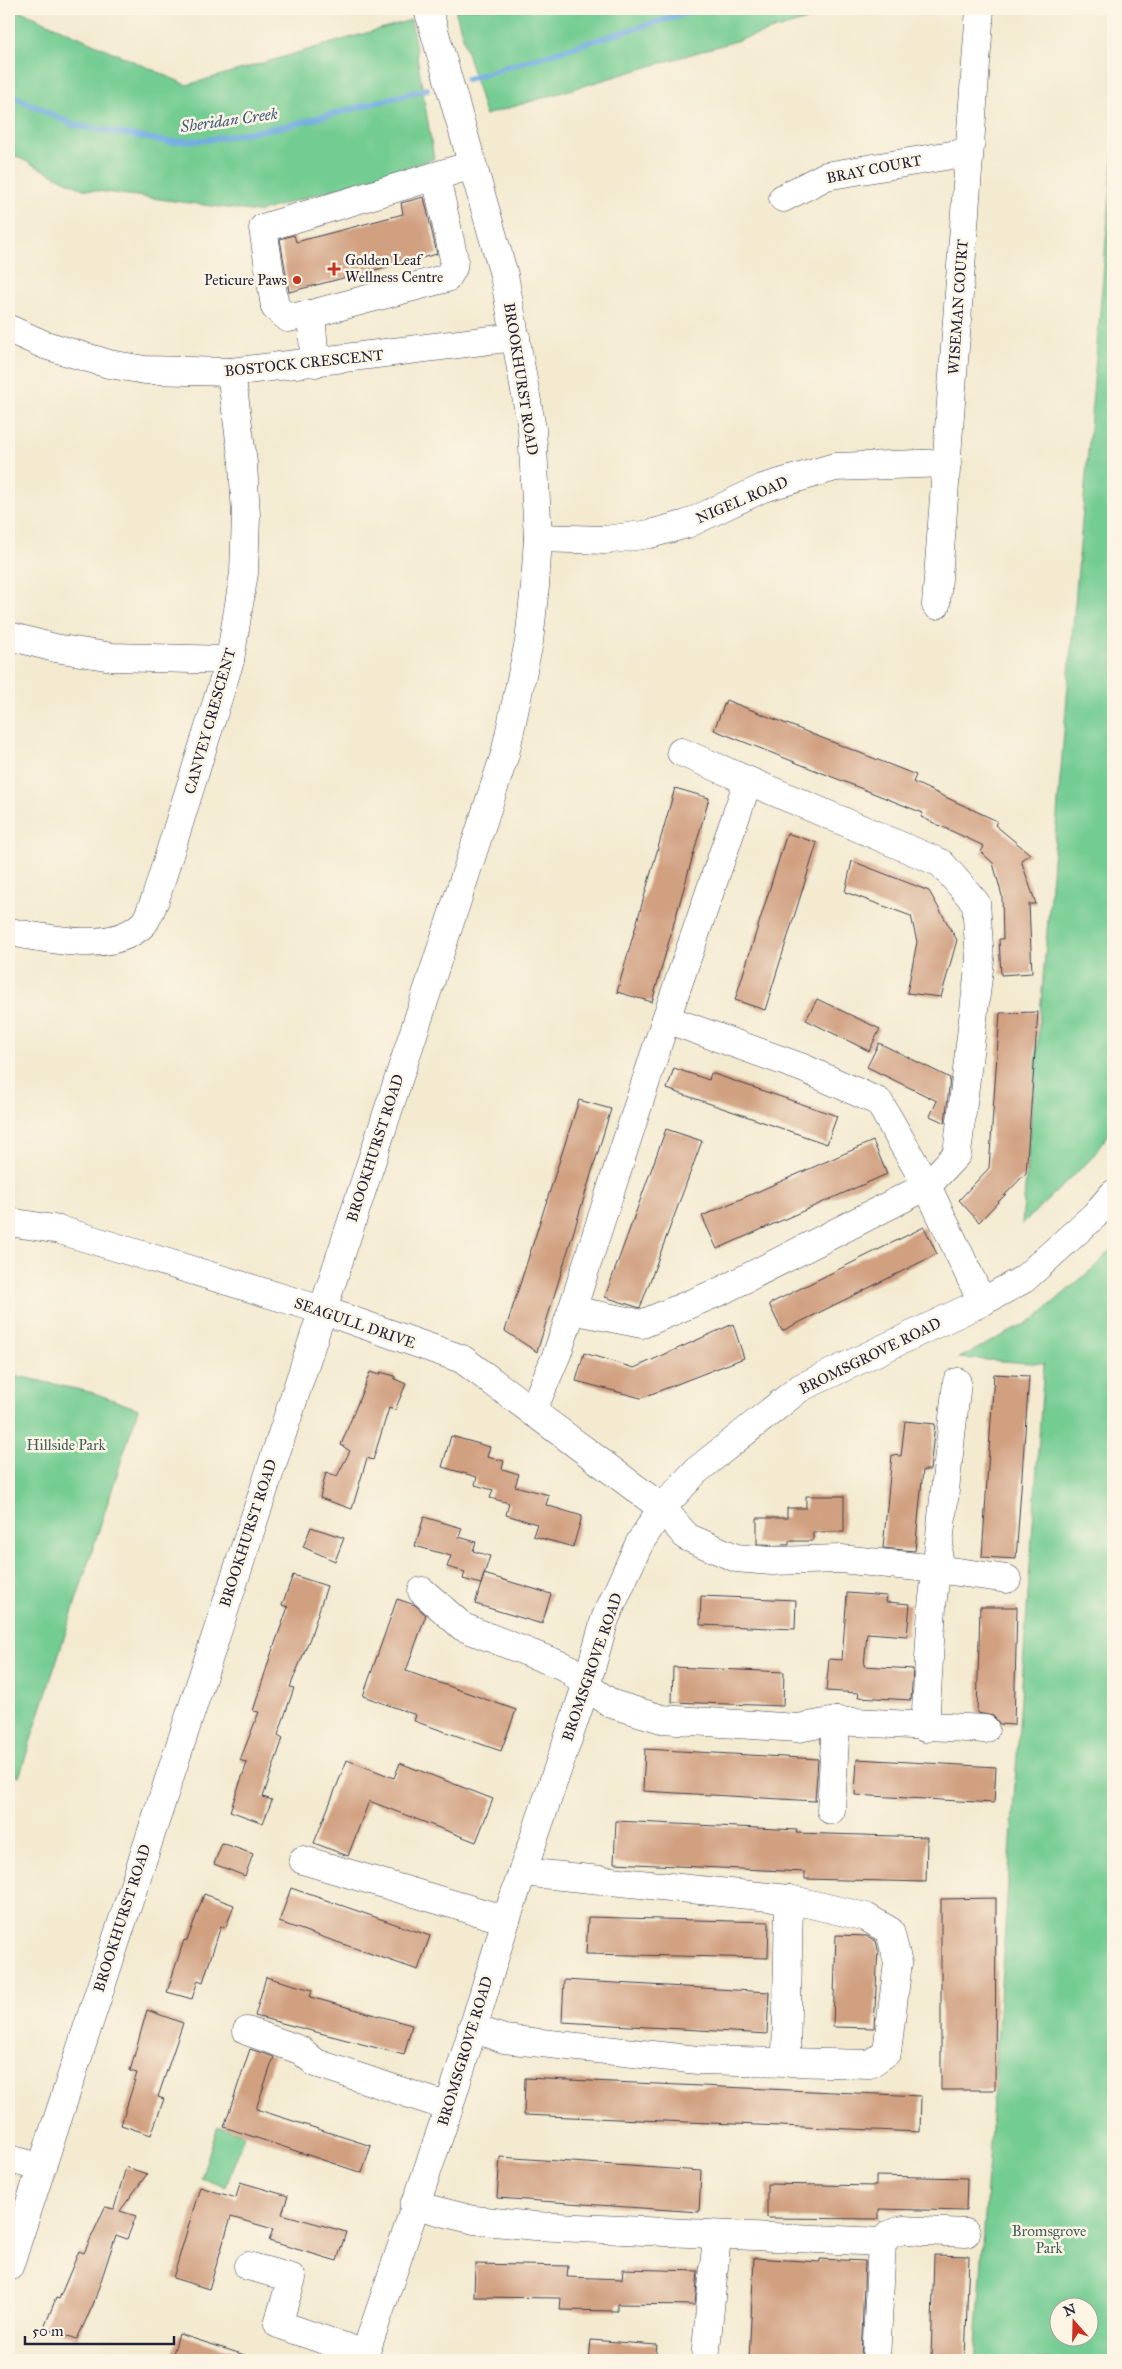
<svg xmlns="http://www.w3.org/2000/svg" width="1122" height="2369" font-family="'IM FELL Great Primer',serif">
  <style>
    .green { fill: #73cc92; stroke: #4a7766; fill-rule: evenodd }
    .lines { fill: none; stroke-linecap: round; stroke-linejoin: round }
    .stream { stroke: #6fabe1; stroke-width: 6 }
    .building { fill: #d1a081 }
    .minor-casing { stroke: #414051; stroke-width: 29 }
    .minor { stroke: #fff; stroke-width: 28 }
    .poi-dot { fill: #c8321e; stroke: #fcf5e5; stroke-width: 2 }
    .labels { text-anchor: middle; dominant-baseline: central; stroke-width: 5; stroke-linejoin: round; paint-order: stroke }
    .street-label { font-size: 15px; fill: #22223b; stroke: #fcf5e5 }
    .poi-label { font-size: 15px; fill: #22223b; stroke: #fcf5e5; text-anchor: start }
    .park-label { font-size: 15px; fill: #3e5e59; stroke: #fcf5e5 }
    .water-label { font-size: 16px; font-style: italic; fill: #41597d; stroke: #fcf5e5 }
  </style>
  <rect width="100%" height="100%" fill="#fcf5e5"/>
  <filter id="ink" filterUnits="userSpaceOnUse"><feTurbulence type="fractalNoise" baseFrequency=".02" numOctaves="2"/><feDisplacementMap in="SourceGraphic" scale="10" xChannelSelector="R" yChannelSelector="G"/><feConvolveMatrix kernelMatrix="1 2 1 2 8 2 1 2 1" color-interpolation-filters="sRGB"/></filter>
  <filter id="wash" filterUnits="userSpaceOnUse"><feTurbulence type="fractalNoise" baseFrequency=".0096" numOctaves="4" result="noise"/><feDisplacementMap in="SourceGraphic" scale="20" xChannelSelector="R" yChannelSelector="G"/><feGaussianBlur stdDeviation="1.12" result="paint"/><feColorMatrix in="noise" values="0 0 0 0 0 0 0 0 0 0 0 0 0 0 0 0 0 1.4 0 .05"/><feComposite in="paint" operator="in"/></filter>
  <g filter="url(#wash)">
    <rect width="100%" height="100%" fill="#f3ead0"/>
    <g class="green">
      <polygon points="9,9 16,9 187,85 411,20 434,159 258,212 83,189 9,153"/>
      <polygon points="455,9 844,9 485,115"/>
      <polygon points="1113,159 1113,1128 1090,1160 1022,1224"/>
      <path d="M 1113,1248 L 1113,2360 L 975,2360 L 1044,1364 L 959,1358 L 1033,1320 L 1099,1263 ZM 1060,2306 L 1090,2306 L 1090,2336 L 1060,2336 Z"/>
      <polygon points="9,1374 94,1393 138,1409 19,1777 9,1772"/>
      <polygon points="218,2126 244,2135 226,2187 201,2178"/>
    </g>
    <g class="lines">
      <g class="stream">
        <polyline points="467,79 700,9"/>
        <polyline points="9,94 74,125 169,142 207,140 291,125 427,89"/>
      </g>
    </g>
    <g id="blocks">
      <g class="building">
        <polygon points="424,197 437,254 289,292 280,239 294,235 296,242 403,214 401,203"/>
        <polygon points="726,700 916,775 913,782 997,821 995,825 1030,854 1021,860 1036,904 1029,904 1032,973 1001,975 999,939 1003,939 1002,896 993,863 981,852 984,846 921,817 923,813 714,730"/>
        <polygon points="675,788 709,798 652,1002 617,992"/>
        <polygon points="787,833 817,843 765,1010 735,1000"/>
        <polygon points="852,861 929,891 957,940 941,997 907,993 917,942 911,916 845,892"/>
        <polygon points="817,999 880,1029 869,1051 806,1020"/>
        <polygon points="1038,1012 1026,1173 979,1222 959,1200 989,1168 1000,1013"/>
        <polygon points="879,1043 950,1078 945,1123 930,1116 937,1101 867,1067"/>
        <polygon points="674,1068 709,1080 711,1073 837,1116 827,1144 667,1089"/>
        <polygon points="579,1100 611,1109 537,1352 505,1331"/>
        <polygon points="666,1129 702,1141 640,1308 605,1297"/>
        <polygon points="873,1141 887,1174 717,1249 702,1216"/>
        <polygon points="924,1227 937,1254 782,1331 769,1304"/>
        <polygon points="733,1324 744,1358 641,1398 576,1381 584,1353 634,1368"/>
        <polygon points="370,1372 379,1375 380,1372 395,1376 395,1379 406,1384 395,1410 389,1408 373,1460 367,1458 352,1509 320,1498 326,1472 337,1476 350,1451 341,1445"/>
        <polygon points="994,1374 1029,1376 1016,1559 982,1557"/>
        <polygon points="905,1421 935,1424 930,1470 923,1470 915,1551 883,1548 892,1455 901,1456"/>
        <polygon points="451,1436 490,1447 487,1457 504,1461 502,1469 519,1474 515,1486 549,1495 546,1505 582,1516 573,1547 533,1536 537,1524 506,1515 509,1503 490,1498 493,1490 475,1485 477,1477 442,1467"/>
        <polygon points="806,1496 844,1496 844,1532 813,1532 813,1541 789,1541 789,1545 757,1544 757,1518 787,1518 787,1508 806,1508"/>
        <polygon points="424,1517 462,1528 459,1537 476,1542 473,1551 490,1556 481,1584 463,1579 465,1572 447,1567 451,1556 415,1546"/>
        <polygon points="311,1527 344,1538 335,1561 303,1547"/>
        <polygon points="484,1574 551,1594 542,1624 475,1604"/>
        <polygon points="293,1575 327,1586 310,1638 290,1687 294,1688 278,1735 283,1738 263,1797 272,1800 263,1823 230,1811 247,1763 240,1760 259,1712 253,1711 270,1657 288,1607 282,1605"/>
        <polygon points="847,1593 887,1596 886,1602 910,1604 907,1636 867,1633 864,1666 913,1669 911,1700 858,1697 859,1693 826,1691 829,1659 842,1660"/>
        <polygon points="701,1596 796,1600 795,1629 700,1625"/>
        <polygon points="397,1599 415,1605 426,1615 406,1671 516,1710 501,1751 414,1721 416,1715 363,1696"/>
        <polygon points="980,1607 1017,1607 1014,1725 1000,1724 993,1716 977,1713"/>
        <polygon points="673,1667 784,1672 783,1706 672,1702"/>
        <polygon points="645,1749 818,1759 815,1801 643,1791"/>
        <polygon points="857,1759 996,1767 994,1803 855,1795"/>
        <polygon points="347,1760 394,1778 400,1763 493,1799 476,1842 369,1801 348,1856 314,1843"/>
        <polygon points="616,1821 797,1830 796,1833 927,1837 926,1882 805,1879 805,1872 614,1863"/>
        <polygon points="222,1843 253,1854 245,1876 214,1864"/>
        <polygon points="291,1888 430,1936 418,1970 279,1922"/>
        <polygon points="204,1894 234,1905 226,1927 221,1926 203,1982 198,1980 192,1999 167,1992 184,1940 187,1941"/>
        <polygon points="996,1898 995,2090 941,2090 941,1899"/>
        <polygon points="588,1917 769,1922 768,1958 586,1954"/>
        <polygon points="836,1935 867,1936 876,1941 878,1949 874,2028 833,2027"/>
        <polygon points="266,1977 312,1990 310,1997 412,2025 404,2055 255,2016"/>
        <polygon points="564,1980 769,1992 767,2034 562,2022"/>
        <polygon points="147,2010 183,2023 158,2097 164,2099 151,2135 121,2125 137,2073 130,2071"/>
        <polygon points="250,2049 274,2057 256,2109 371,2146 362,2173 224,2127"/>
        <polygon points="525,2078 921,2096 920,2132 524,2115"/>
        <polygon points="500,2157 701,2171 699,2212 497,2198"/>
        <polygon points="126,2167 147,2174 120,2211 136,2216 127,2239 116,2235 93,2305 77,2339 44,2328 56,2298 59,2299 79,2251 84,2253 105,2207 114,2209"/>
        <polygon points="876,2176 967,2178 966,2211 879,2209 879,2219 767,2218 767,2184 876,2186"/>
        <polygon points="240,2182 288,2196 282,2214 346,2232 337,2261 269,2241 273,2229 231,2217 209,2289 173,2278 200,2187 236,2198"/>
        <polygon points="934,2255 969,2256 965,2360 931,2360"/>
        <polygon points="754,2258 820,2262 820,2259 865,2261 861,2360 749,2360"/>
        <polygon points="475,2264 568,2266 567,2277 622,2279 623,2269 698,2271 695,2305 617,2304 617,2311 560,2310 561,2298 474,2297"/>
        <polygon points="179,2334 251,2357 251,2360 171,2360"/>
        <polygon points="591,2340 657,2345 655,2360 589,2360"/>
      </g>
    </g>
  </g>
  <g filter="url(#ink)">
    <use href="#blocks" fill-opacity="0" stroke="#414051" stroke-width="1"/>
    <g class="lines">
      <defs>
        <g id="minor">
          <polyline points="436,177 454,259 453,268 447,278 311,314 288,318 275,307 263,228 472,165"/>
          <polyline points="783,198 826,176 969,152"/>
          <polyline points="311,314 315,363"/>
          <polyline points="9,329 45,345 109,364 145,370 231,372 516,337"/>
          <polyline points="538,538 605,540 650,534 687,524 763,488 835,467 947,463"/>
          <polyline points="936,605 980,9"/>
          <polyline points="9,636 55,648 112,657 230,660"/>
          <path d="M 9,932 C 47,938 111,955 143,924 C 148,919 151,908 155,900 L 230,660 L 244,573 L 246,516 L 243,463 L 231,372"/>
          <polyline points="666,1019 748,781"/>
          <polyline points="9,1222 60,1230 322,1310 462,1359 662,1508 687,1537 736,1558 772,1561 841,1559 937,1569 1007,1579"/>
          <polyline points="572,1310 642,1324 721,1291 927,1186 957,1154 980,960 976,903 941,863 681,752"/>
          <polyline points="532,1412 557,1354 572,1310 666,1019 803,1068 879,1102 927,1186 982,1302"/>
          <polyline points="422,1591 463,1627 568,1668 586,1686 612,1704 662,1719 798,1728 836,1721 985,1729"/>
          <polyline points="925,1728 932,1607 957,1382"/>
          <polyline points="831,1810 836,1721"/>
          <polyline points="303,1860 506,1920"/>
          <polyline points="472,2028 504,2039 698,2060 870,2064 887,2052 898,1963 890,1931 866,1917 789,1899 522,1872"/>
          <polyline points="247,2031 300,2050 316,2063 449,2107"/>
          <polyline points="786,2061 789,1899"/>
          <polyline points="9,2159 40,2167"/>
          <polyline points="414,2205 474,2220 535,2226 882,2242 890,2234 903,2230 966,2233"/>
          <polyline points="248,2266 292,2278 278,2324 365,2354"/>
          <polyline points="9,2267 505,754 529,642 535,586 538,538 532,429 504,275 428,9"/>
          <polyline points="363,2360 449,2107 506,1920 586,1686 605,1619 639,1544 662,1508 696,1471 800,1388 982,1302 1024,1279 1095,1215 1113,1194"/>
          <polyline points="705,2360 717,2236"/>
          <polyline points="876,2360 882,2242"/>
        </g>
      </defs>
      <use href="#minor" class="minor-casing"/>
      <use href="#minor" class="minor"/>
    </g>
  </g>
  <g class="poi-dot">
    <path d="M331.5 261.5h5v5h5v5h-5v5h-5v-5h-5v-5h5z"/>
    <circle cx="297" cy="280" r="5"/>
  </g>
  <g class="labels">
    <g class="street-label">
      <text transform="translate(874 169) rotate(-11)">BRAY COURT</text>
      <text transform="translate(958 307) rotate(-86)">WISEMAN COURT</text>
      <text transform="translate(304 363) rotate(-6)">BOSTOCK CRESCENT</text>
      <text transform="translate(521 379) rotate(81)">BROOKHURST ROAD</text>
      <text transform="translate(742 500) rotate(-23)">NIGEL ROAD</text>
      <text transform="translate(210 721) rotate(-74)">CANVEY CRESCENT</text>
      <text transform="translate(375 1148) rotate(-72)">BROOKHURST ROAD</text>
      <text transform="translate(355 1323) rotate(19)">SEAGULL DRIVE</text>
      <text transform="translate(870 1356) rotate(-26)">BROMSGROVE ROAD</text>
      <text transform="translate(248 1533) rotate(-72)">BROOKHURST ROAD</text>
      <text transform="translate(592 1667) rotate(-71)">BROMSGROVE ROAD</text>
      <text transform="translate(122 1918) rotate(-72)">BROOKHURST ROAD</text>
      <text transform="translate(465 2051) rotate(-73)">BROMSGROVE ROAD</text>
    </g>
    <g class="poi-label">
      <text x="345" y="260">Golden Leaf<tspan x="345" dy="17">Wellness Centre</tspan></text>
      <text x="287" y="280" text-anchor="end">Peticure Paws</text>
    </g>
    <g class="park-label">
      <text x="66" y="1445">Hillside Park</text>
      <text x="1049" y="2231">Bromsgrove<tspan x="1049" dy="17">Park</tspan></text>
    </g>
    <g class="water-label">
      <text transform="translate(229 120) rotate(-8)">Sheridan Creek</text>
    </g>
  </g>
  <rect width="1122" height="2369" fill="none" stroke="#fcf5e5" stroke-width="30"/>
  <g transform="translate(1074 2322) rotate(340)"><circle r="24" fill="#fcf5e5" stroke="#a5a1a1"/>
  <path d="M0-4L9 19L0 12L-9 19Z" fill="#c8321e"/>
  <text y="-8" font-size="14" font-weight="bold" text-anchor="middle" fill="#22223b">N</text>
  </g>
  <path d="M25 2336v8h149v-8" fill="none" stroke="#22223b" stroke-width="2.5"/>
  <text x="32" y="2336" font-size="15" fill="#22223b" stroke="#fcf5e5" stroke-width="4" paint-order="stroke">50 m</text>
</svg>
